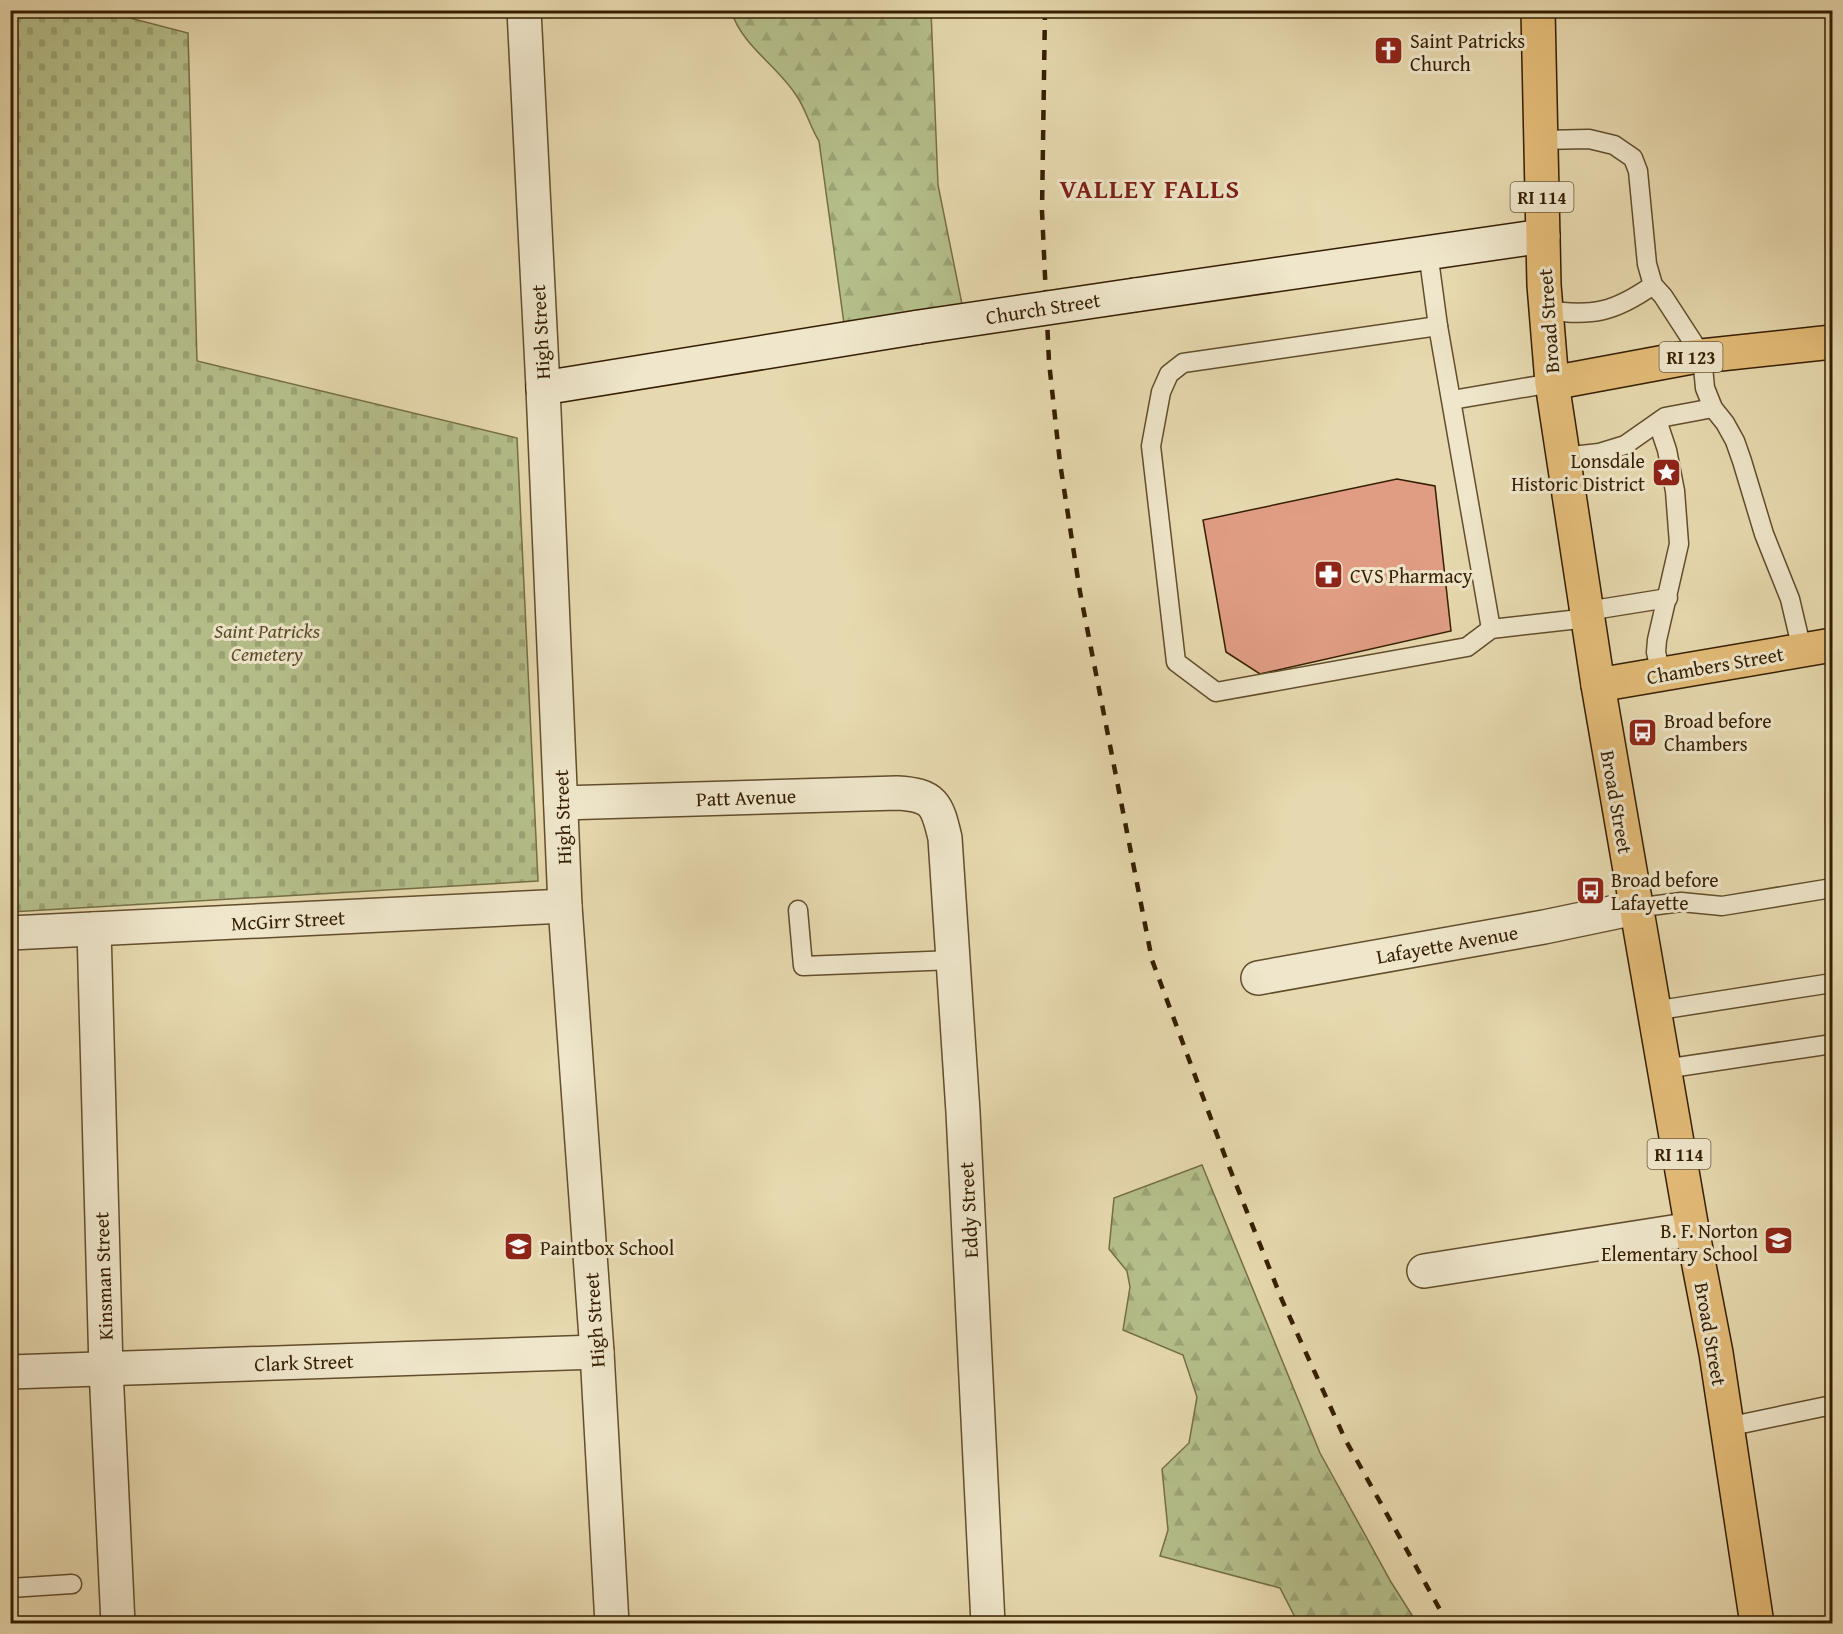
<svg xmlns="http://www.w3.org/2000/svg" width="1843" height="1634" font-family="'Gentium Book Plus',serif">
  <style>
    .forest { fill: url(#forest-firs); stroke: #756e46; stroke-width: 1.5 }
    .cemetery { fill: url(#cemetery-stones); stroke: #756e46; stroke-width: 1.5 }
    .building { fill: #e09d84; stroke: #351e01; stroke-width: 1.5 }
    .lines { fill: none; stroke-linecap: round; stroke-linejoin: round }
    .service-casing { stroke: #624d2c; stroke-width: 21 }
    .minor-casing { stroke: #624d2c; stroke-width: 36 }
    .tertiary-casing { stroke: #624d2c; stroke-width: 36 }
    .secondary-casing { stroke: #351e01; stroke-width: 36 }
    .primary-casing { stroke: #351e01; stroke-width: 36 }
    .service { stroke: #efe6cb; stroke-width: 18 }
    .minor { stroke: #efe6cb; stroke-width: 33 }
    .tertiary { stroke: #efe6cb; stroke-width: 33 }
    .secondary { stroke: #efe6cb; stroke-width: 33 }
    .primary { stroke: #e4bc78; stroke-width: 33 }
    .rail { stroke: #351e01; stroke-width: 4.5; stroke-dasharray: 10 10; stroke-linecap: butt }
    .secondary-bridge-casing { stroke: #351e01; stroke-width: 36; stroke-linecap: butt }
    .secondary-bridge { stroke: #efe6cb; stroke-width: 33 }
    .labels { text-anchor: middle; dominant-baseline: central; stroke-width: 6; stroke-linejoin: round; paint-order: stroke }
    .shield { fill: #efe6cb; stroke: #6d5a3e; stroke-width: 1.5 }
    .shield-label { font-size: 18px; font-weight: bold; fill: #351e01 }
    .poi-label { font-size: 20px; fill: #351e01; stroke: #efe6cb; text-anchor: start }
    .street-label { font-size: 20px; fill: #351e01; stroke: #efe6cb }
    .park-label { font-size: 20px; font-style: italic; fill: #5b4e2a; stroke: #efe6cb }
    .district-label { font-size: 26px; font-weight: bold; letter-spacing: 1.5px; fill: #7a1f14; stroke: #efe6cb }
  </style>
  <defs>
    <pattern id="forest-firs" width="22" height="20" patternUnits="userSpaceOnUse" patternTransform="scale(1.5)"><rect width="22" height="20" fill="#b5bf8b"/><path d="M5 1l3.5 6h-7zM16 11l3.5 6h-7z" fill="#9ca476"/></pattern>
    <pattern id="cemetery-stones" width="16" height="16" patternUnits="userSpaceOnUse" patternTransform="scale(1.5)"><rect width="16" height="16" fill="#b5bf8b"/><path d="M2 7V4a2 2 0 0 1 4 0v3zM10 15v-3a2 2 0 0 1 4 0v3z" fill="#9ca476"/></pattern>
  </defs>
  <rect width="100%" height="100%" fill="#e7d9af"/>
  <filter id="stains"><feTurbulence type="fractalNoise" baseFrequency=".00333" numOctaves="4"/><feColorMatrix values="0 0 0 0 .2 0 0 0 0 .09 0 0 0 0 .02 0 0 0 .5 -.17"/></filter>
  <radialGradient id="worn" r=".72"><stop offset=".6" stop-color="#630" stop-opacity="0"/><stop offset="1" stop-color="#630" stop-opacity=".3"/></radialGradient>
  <g class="forest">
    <path d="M 731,11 L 931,11 L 938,185 L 964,314 L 845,331 L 819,141 C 810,127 806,109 796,95 C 776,64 743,47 731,11 Z"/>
    <polygon points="1202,1165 1320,1453 1391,1582 1417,1623 1298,1623 1280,1588 1160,1556 1168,1530 1162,1469 1189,1443 1197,1397 1183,1355 1123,1330 1130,1287 1127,1271 1109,1249 1114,1198"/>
  </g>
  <polygon class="cemetery" points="11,10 103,11 188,33 197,361 517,438 538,881 11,912"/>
  <polygon class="building" points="1397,479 1435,486 1451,631 1260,674 1226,652 1203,520"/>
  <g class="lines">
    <defs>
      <g id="service">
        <polyline points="1541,140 1589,139 1614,145 1633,158 1638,171 1647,264 1653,285 1663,296 1702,356 1705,388 1713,408 1725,423 1735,441 1742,461 1764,534 1790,599 1802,650"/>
        <polyline points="1428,252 1438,326"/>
        <path d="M 1546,310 C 1592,317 1615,312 1653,285"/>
        <polyline points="1452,400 1552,383"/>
        <polyline points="1658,423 1667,450 1675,491 1679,544 1657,640 1656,652 1661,675"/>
        <polyline points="1563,457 1599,453 1625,445 1665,417 1713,408"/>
        <polyline points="1587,611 1668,598"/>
        <polyline points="1491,629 1438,326 1183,363 1169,374 1161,392 1151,446 1176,662 1216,692 1467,647 1491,629 1588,618"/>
        <polyline points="1635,908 1681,902 1722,906 1832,888"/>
        <polyline points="798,910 803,966 953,960"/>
        <polyline points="1653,1011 1832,983"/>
        <polyline points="1664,1069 1832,1044"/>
        <polyline points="1727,1427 1832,1405"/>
        <polyline points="10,1588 72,1584"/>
      </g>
      <g id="minor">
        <path d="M 561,803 L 897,793 C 934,795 937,804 945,838 L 963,1112 L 988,1624"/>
        <polyline points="94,929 106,1369 118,1624"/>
        <polyline points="10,933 565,906"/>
        <polyline points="1258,978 1544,927 1635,908"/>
        <polyline points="1424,1271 1692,1229"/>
        <polyline points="10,1372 597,1352"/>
      </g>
      <polyline id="tertiary" points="524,10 543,388 565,906 597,1352 612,1624"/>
      <g id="secondary">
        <polyline points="1135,295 1543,236"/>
        <polyline points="543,388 919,327"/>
      </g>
      <g id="primary">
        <polyline points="1538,10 1544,285 1552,383 1598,685 1692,1229 1716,1353 1757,1624"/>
        <polyline points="1552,383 1692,357 1832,342"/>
        <polyline points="1598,685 1832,645"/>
      </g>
    </defs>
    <use href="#service" class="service-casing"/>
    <use href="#minor" class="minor-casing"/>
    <use href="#tertiary" class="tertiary-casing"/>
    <use href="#secondary" class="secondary-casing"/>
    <use href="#primary" class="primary-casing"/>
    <use href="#service" class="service"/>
    <use href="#minor" class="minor"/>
    <use href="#tertiary" class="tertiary"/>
    <use href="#secondary" class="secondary"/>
    <use href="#primary" class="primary"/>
    <polyline class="rail" points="1045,10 1042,211 1049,362 1060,463 1080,592 1152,960 1226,1159 1282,1300 1345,1439 1448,1624"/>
    <defs>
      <polyline id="secondary-bridge" points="919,327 1135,295"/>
    </defs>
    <use href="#secondary-bridge" class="secondary-bridge-casing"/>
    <use href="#secondary-bridge" class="secondary-bridge"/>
  </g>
  <defs>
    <symbol id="church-square" viewBox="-11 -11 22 22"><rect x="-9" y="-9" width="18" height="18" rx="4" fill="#8f2418" stroke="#efe6cb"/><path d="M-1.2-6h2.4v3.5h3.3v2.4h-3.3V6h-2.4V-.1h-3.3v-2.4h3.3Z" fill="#fff"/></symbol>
    <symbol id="sight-square" viewBox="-11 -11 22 22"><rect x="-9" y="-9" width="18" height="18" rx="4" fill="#8f2418" stroke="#efe6cb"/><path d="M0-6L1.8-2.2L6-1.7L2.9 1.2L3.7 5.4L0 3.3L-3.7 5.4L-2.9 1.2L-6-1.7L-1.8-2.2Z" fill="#fff"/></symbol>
    <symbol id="pharmacy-square" viewBox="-11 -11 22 22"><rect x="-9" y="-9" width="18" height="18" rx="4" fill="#8f2418" stroke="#efe6cb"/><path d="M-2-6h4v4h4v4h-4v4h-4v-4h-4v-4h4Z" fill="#fff"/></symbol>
    <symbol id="bus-square" viewBox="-11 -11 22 22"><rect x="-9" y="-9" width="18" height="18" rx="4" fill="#8f2418" stroke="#efe6cb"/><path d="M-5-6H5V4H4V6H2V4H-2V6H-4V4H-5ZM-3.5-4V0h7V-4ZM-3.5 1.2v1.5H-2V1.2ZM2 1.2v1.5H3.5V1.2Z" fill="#fff"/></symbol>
    <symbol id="school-square" viewBox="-11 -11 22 22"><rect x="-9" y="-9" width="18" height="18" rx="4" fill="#8f2418" stroke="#efe6cb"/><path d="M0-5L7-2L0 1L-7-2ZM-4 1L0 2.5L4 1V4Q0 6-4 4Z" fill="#fff"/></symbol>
  </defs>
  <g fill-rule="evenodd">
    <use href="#church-square" x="1372" y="34" width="33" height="33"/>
    <use href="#sight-square" x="1650" y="456" width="33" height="33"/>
    <use href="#pharmacy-square" x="1312" y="558" width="33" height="33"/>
    <use href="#bus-square" x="1626" y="716" width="33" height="33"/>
    <use href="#bus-square" x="1574" y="874" width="33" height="33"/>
    <use href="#school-square" x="1762" y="1224" width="33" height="33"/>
    <use href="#school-square" x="502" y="1230" width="33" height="33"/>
  </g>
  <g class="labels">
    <g class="shield">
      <rect x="1510.5" y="182" width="63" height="30" rx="4.5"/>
      <rect x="1659.5" y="342" width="63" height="30" rx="4.5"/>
      <rect x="1647.5" y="1139" width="63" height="30" rx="4.5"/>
    </g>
    <g class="shield-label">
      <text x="1542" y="197">RI 114</text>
      <text x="1691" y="357">RI 123</text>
      <text x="1679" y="1154">RI 114</text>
    </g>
    <g class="poi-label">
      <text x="1410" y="40">Saint Patricks<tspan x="1410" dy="23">Church</tspan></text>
      <text x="1645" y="460" text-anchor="end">Lonsdale<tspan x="1645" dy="23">Historic District</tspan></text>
      <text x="1350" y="575">CVS Pharmacy</text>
      <text x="1664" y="720">Broad before<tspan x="1664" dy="23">Chambers</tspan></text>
      <text x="1611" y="879">Broad before<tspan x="1611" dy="23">Lafayette</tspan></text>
      <text x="1758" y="1230" text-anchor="end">B. F. Norton<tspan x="1758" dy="23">Elementary School</tspan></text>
      <text x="540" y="1247">Paintbox School</text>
    </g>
    <g class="street-label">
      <text transform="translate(1043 308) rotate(-9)">Church Street</text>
      <text transform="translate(1548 321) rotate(-94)">Broad Street</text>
      <text transform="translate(540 332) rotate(-93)">High Street</text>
      <text transform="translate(1715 665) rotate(-10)">Chambers Street</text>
      <text transform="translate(746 797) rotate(-2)">Patt Avenue</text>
      <text transform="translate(1617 802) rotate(80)">Broad Street</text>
      <text transform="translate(562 817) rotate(-92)">High Street</text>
      <text transform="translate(288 920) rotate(-3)">McGirr Street</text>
      <text transform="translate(1447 944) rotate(-10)">Lafayette Avenue</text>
      <text transform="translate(968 1210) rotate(-93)">Eddy Street</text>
      <text transform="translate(103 1276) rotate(-92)">Kinsman Street</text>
      <text transform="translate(594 1320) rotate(-94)">High Street</text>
      <text transform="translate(1711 1334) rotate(80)">Broad Street</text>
      <text transform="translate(304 1362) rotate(-2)">Clark Street</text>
    </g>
    <g class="park-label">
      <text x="267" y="630">Saint Patricks<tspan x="267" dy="23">Cemetery</tspan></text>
    </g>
    <g class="district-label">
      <text x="1150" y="188">VALLEY FALLS</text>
    </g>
  </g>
  <rect width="1843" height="1634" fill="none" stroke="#e7d9af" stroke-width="36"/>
  <rect x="12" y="12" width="1819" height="1610" fill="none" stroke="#351e01" stroke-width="3"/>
  <rect x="18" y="18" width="1807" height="1598" fill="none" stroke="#351e01" stroke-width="1.5"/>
  <rect width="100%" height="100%" filter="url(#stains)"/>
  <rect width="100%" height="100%" fill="url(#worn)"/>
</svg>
